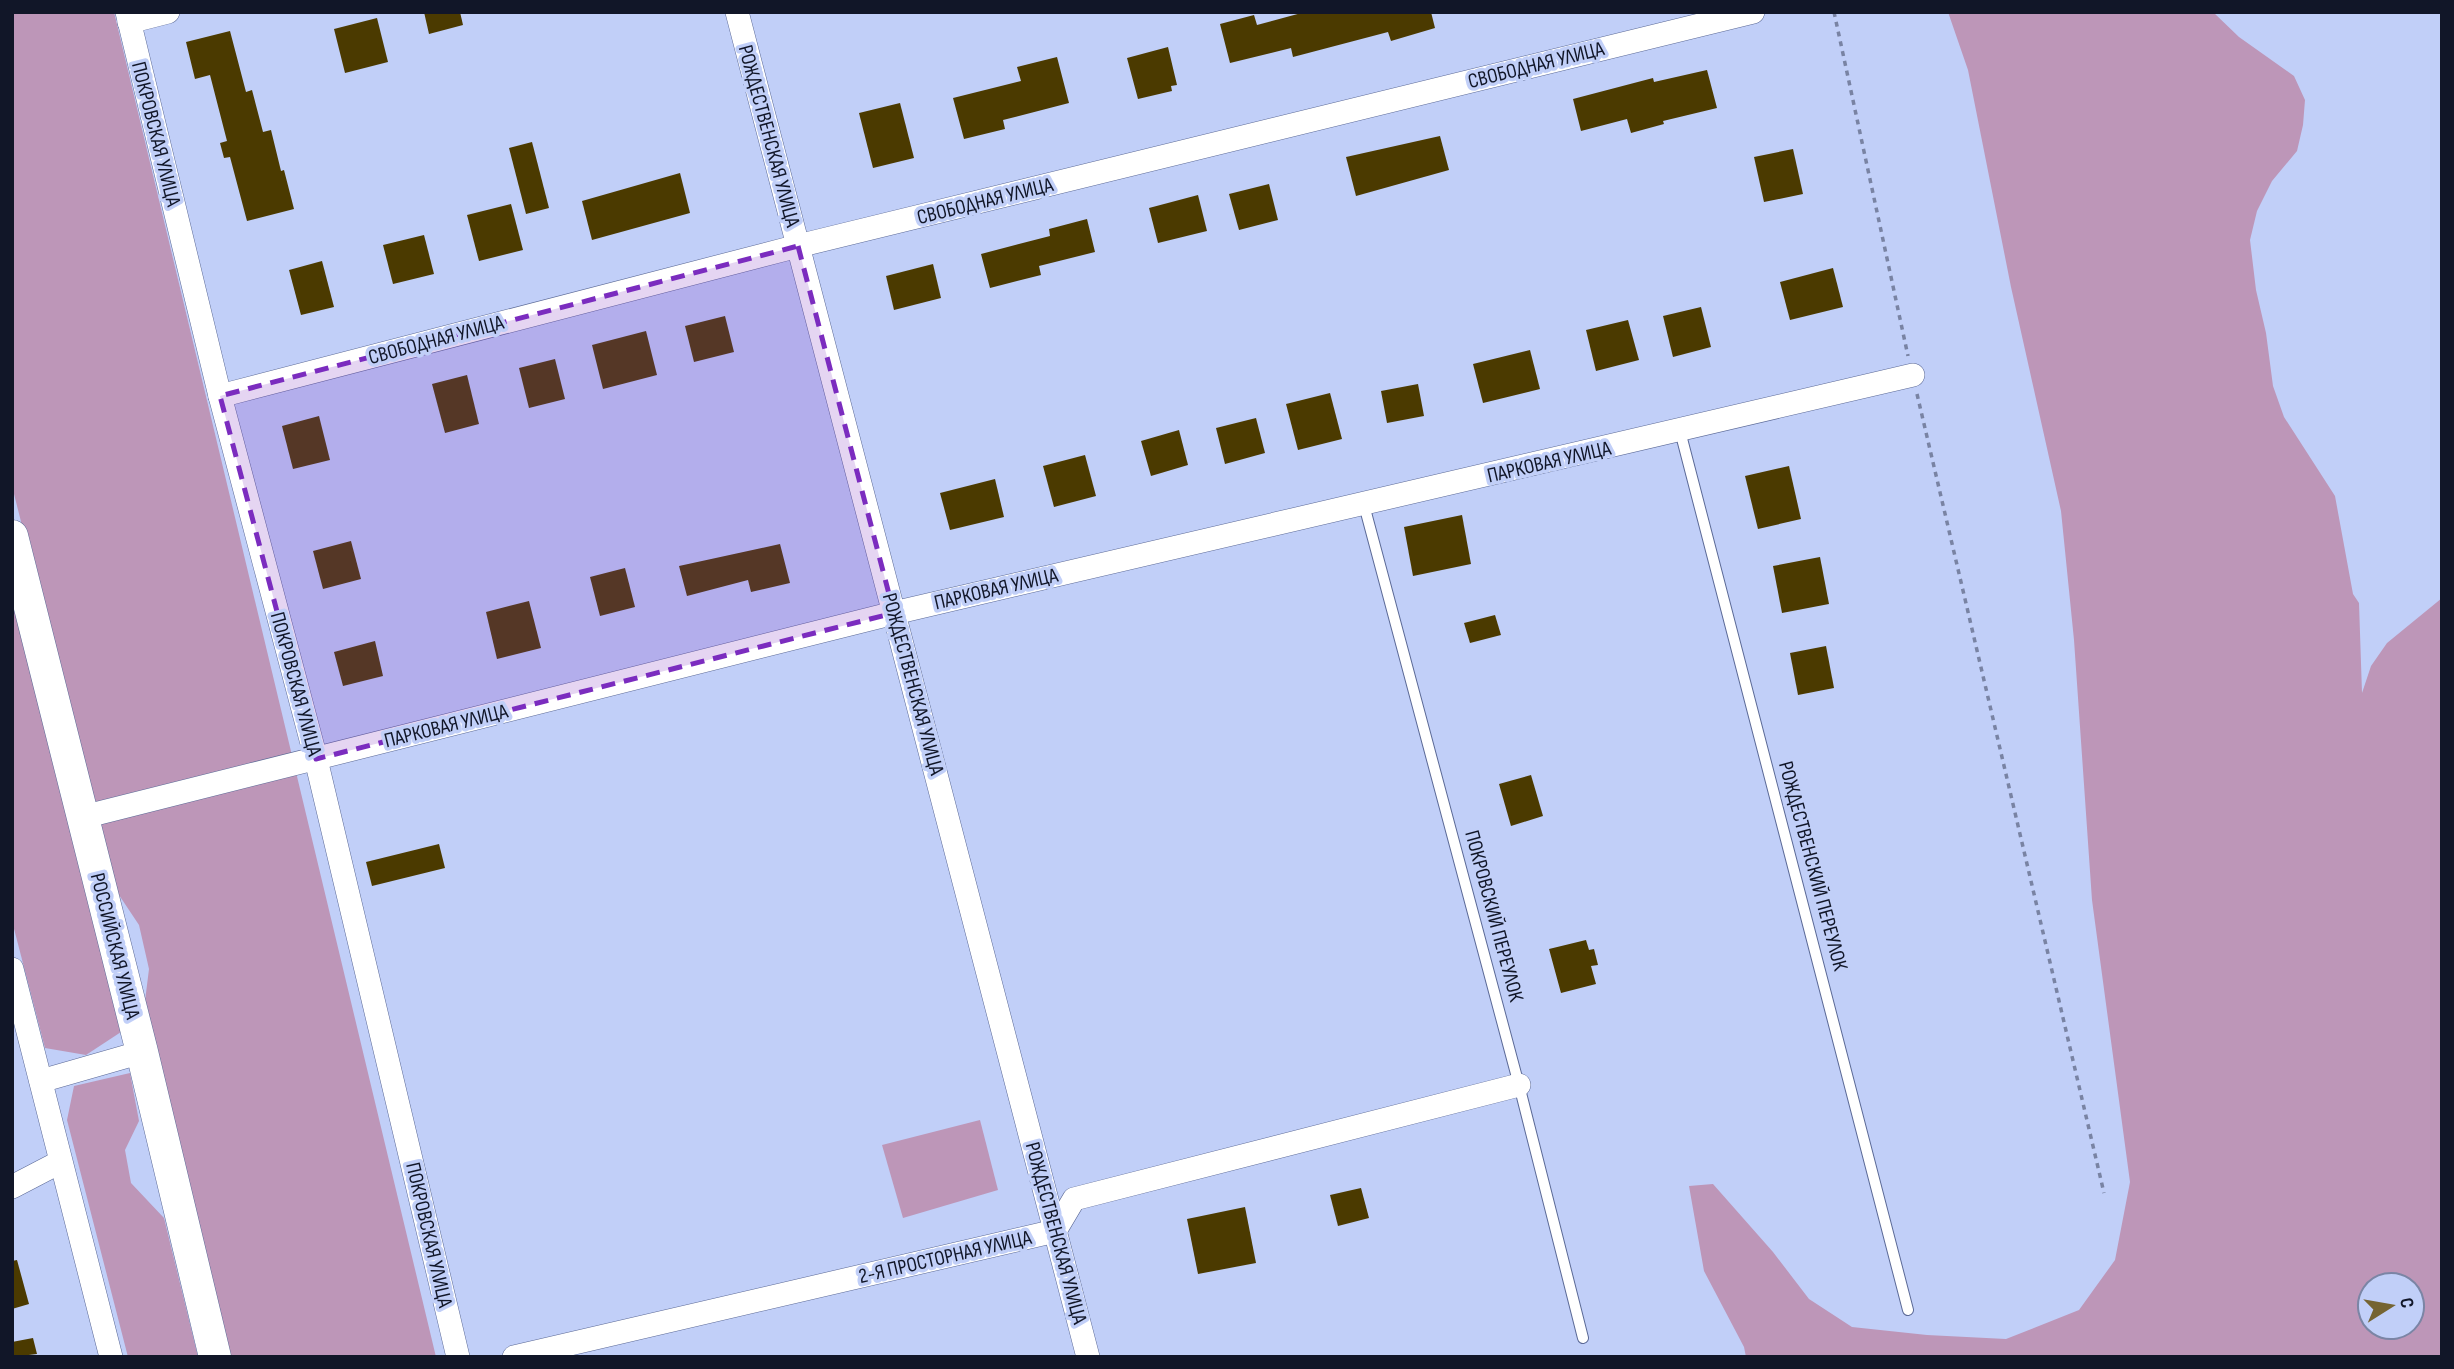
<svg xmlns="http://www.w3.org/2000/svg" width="2454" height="1369" font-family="'Sofia Sans Condensed',sans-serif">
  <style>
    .green { fill: #bd96b8; fill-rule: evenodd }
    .building { fill: #4b3a00 }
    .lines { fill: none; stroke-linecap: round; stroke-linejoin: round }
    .lane-casing { stroke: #5b6996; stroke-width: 12 }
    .street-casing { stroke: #5b6996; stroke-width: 24 }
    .secondary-casing { stroke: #5b6996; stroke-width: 33 }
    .path { stroke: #7983a3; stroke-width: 3.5; stroke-dasharray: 5 5; stroke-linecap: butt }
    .lane { stroke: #fff; stroke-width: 10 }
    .street { stroke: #fff; stroke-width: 23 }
    .secondary { stroke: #fff; stroke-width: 32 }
    .marked { fill: #7b2cbf; fill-opacity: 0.2; stroke: #7b2cbf; stroke-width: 5; stroke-dasharray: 14 9; stroke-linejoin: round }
    .labels { text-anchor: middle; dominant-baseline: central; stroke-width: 7; stroke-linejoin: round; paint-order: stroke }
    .street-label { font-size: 21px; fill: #111628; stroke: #c1cff8 }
  </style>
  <rect width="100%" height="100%" fill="#c1cff8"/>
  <g class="green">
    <polygon points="12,12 114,12 436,1357 230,1357 143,1017 149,969 139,925 113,886 12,486"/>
    <path d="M 1948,12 L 2213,12 L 2239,37 L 2294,76 L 2305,100 L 2303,125 L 2297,151 L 2272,181 L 2257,211 L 2250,240 L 2256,290 L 2266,333 L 2273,386 L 2284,417 L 2335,496 L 2353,594 L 2359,603 L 2362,693 L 2371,666 L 2387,643 L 2442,598 L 2442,1357 L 1746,1357 L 1744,1347 L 1704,1271 L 1689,1186 L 1713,1184 L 1773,1252 L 1809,1299 L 1852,1327 L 1927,1335 L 2006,1339 L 2079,1310 L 2115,1260 L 2130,1182 L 2092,900 L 2074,640 L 2061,511 L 2011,287 L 1968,70 ZM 2412,1285 L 2412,1327 L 2370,1327 L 2370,1285 Z"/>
    <polygon points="12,593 121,1032 86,1055 45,1048 12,921"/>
    <polygon points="130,1073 139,1121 125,1150 131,1183 164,1218 198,1357 128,1357 67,1120 74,1086"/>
    <polygon points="980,1120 998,1190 903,1218 882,1145"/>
  </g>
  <g class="building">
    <polygon points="424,12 460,12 463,25 429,34"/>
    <polygon points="1305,12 1431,12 1435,28 1391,41 1388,32 1293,57 1291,48 1230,63 1220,24 1254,15 1257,25"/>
    <polygon points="377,18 388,62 345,73 334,29"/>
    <polygon points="230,31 246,92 252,90 263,132 271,130 281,171 284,170 294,209 247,221 230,157 224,158 220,143 227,141 210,75 195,79 186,42"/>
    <polygon points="1168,47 1177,85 1171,86 1172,91 1138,99 1127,58"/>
    <polygon points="1057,57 1069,103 1003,120 1005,129 964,139 953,98 1021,81 1017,67"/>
    <polygon points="1707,70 1717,108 1663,121 1664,124 1631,133 1627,119 1581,131 1573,99 1653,78 1654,82"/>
    <polygon points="900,103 914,158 873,168 859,113"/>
    <polygon points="1440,136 1449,170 1356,196 1346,157"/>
    <polygon points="532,142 549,208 526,214 509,148"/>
    <polygon points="1793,149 1803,194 1764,202 1754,157"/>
    <polygon points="680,173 690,213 592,240 582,201"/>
    <polygon points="1269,184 1278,220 1239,230 1229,194"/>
    <polygon points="1198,195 1207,231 1158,243 1149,208"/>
    <polygon points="511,204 523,250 479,261 467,215"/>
    <polygon points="1087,219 1095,252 1039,266 1041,275 990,288 981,254 1050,236 1049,229"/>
    <polygon points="424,235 434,274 393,284 383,245"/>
    <polygon points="322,261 334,307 301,315 289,270"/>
    <polygon points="933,264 941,298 894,310 886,276"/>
    <polygon points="1833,268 1843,307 1790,320 1780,282"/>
    <polygon points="1701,307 1711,347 1673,357 1663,316"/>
    <polygon points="725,316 734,352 694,362 685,326"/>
    <polygon points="1628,320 1639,360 1596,371 1586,330"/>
    <polygon points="646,331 657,375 603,389 592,345"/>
    <polygon points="1530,350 1540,389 1483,403 1473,364"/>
    <polygon points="555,359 565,399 529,408 519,368"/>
    <polygon points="467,375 479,424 445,433 432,384"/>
    <polygon points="1418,384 1424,416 1387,423 1381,391"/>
    <polygon points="1330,393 1342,439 1298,450 1286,404"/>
    <polygon points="319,416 330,460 293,469 282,426"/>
    <polygon points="1256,418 1265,453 1225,464 1216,428"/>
    <polygon points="1179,430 1188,465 1151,476 1141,441"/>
    <polygon points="1085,455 1096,496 1054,507 1043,466"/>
    <polygon points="1789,466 1801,519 1758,529 1745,476"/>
    <polygon points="995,479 1004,517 950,530 940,493"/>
    <polygon points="1462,515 1471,564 1413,576 1404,527"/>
    <polygon points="351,541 361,579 323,589 313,551"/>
    <polygon points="780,544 790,583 751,592 748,580 687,596 679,566"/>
    <polygon points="1820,557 1829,604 1782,613 1773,566"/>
    <polygon points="625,568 635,607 600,616 590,577"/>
    <polygon points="529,601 541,648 497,659 486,612"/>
    <polygon points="1495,615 1501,635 1470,643 1464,623"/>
    <polygon points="375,641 383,676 343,686 334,652"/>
    <polygon points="1826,646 1834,688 1798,695 1790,653"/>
    <polygon points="1531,775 1543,816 1511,826 1499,784"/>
    <polygon points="439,844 445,868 372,886 366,862"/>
    <polygon points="1586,940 1589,950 1594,949 1598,965 1591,966 1596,984 1561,993 1549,949"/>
    <polygon points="1361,1188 1369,1218 1338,1226 1330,1195"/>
    <polygon points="1245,1207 1256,1263 1198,1274 1187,1219"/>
    <polygon points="17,1260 29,1304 12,1309 12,1261"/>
    <polygon points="33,1338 37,1354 12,1357 12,1342"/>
  </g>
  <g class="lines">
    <defs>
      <g id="lane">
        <polyline points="1680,431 1908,1310"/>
        <polyline points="1364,505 1519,1085 1583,1338"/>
      </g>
      <g id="street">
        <polyline points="127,12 220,396 314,751 458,1357"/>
        <polyline points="737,12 1088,1357"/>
        <polyline points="129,22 168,12"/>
        <polyline points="220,396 798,246 1753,12"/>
        <polyline points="83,817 894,613 1913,375"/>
        <polyline points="12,969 111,1357"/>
        <polyline points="41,1081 142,1052"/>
        <polyline points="12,1187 60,1162"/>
        <polyline points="514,1357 1055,1231 1074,1199 1519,1085"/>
      </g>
      <polyline id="secondary" points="12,536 142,1052 215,1357"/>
    </defs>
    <use href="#lane" class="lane-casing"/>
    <use href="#street" class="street-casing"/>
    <use href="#secondary" class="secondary-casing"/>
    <g class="path">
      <polyline points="1834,12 1908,356"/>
      <polyline points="1917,394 2104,1193"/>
    </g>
    <use href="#lane" class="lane"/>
    <use href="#street" class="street"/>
    <use href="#secondary" class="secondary"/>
  </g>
  <path class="marked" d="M 798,246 L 894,613 L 316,759 L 220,396 Z"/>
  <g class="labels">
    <g class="street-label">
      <text transform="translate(1536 65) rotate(-14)">СВОБОДНАЯ УЛИЦА</text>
      <text transform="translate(156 134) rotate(76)">ПОКРОВСКАЯ УЛИЦА</text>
      <text transform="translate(769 136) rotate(75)">РОЖДЕСТВЕНСКАЯ УЛИЦА</text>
      <text transform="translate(985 201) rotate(-14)">СВОБОДНАЯ УЛИЦА</text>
      <text transform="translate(436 340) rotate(-15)">СВОБОДНАЯ УЛИЦА</text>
      <text transform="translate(1549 462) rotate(-13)">ПАРКОВАЯ УЛИЦА</text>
      <text transform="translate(996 589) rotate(-13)">ПАРКОВАЯ УЛИЦА</text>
      <text transform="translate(296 684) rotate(75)">ПОКРОВСКАЯ УЛИЦА</text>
      <text transform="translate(913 684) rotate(75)">РОЖДЕСТВЕНСКАЯ УЛИЦА</text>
      <text transform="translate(446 726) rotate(-14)">ПАРКОВАЯ УЛИЦА</text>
      <text transform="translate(1813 866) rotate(75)">РОЖДЕСТВЕНСКИЙ ПЕРЕУЛОК</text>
      <text transform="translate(1494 916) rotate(75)">ПОКРОВСКИЙ ПЕРЕУЛОК</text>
      <text transform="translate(115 946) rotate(76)">РОССИЙСКАЯ УЛИЦА</text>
      <text transform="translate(1056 1233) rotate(75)">РОЖДЕСТВЕНСКАЯ УЛИЦА</text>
      <text transform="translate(429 1235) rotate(77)">ПОКРОВСКАЯ УЛИЦА</text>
      <text transform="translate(945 1257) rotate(-13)">2-Я ПРОСТОРНАЯ УЛИЦА</text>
    </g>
  </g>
  <rect width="2454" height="1369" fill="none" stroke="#111628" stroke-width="28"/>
  <g transform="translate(2391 1306) rotate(79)"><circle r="33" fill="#c1cff8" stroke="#7b85a5" stroke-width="2"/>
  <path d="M0-5L12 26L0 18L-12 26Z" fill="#756432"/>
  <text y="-10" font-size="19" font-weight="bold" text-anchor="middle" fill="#111628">С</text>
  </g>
</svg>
